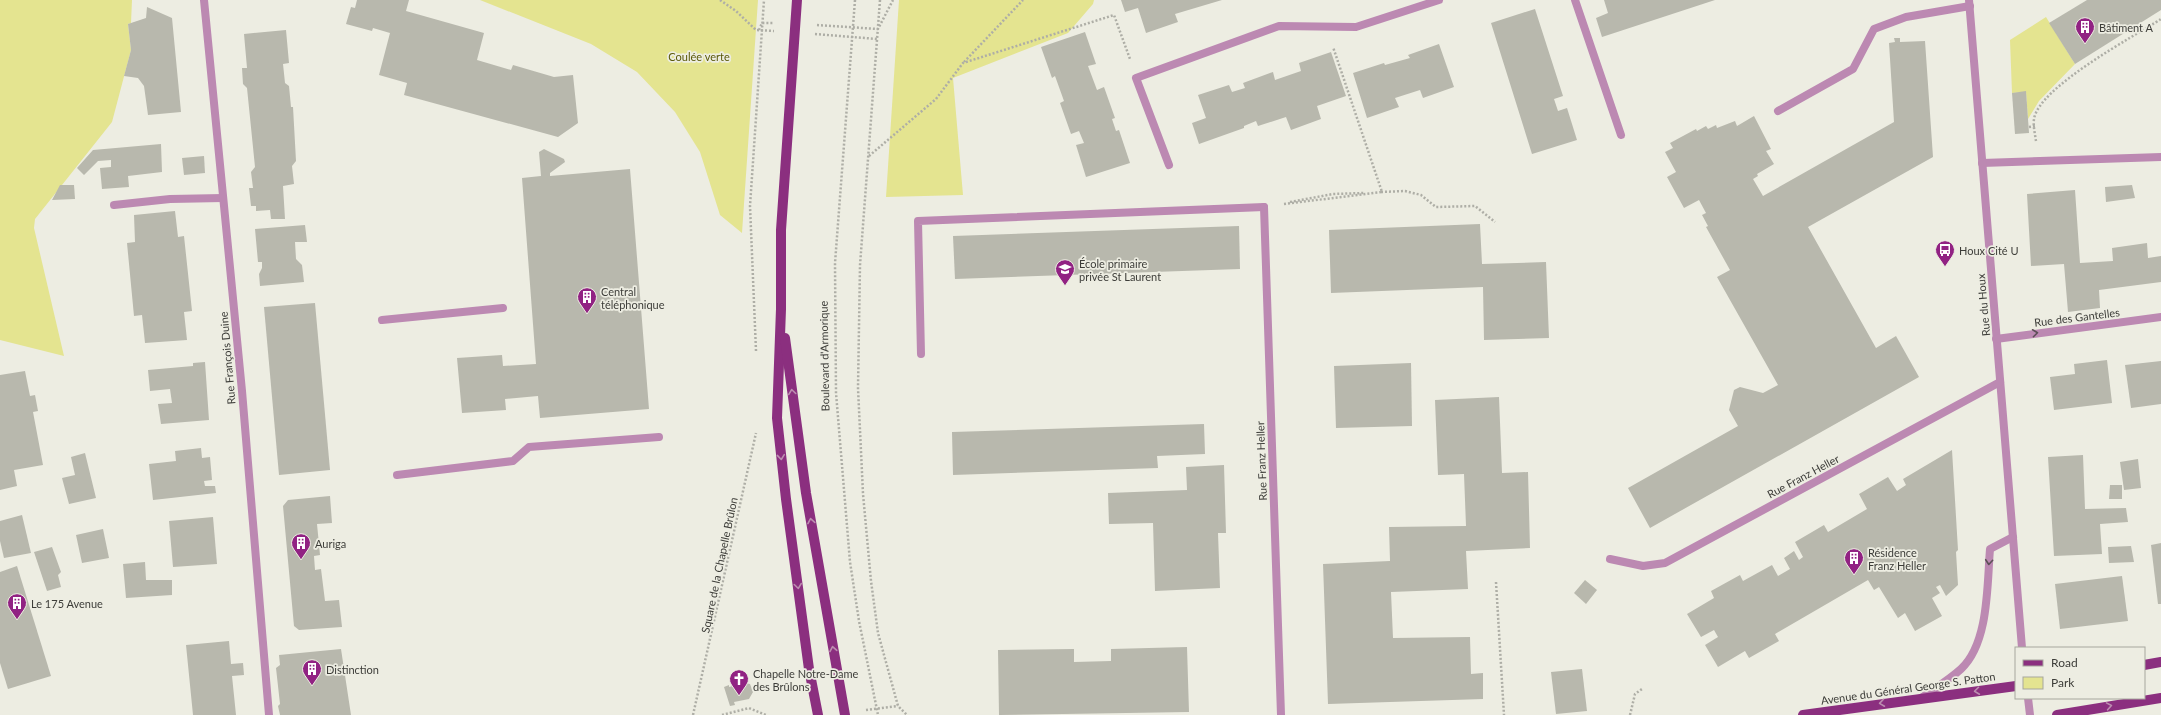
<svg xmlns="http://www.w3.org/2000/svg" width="2161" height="715" font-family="Lato,sans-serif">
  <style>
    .green { fill: #e4e490 }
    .building { fill: #b8b8ad }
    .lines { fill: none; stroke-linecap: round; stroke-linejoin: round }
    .path { stroke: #aeaea6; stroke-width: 2.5; stroke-dasharray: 2 2; stroke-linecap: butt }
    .service { stroke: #bc89b2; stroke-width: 8 }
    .minor { stroke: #bc89b2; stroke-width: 8 }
    .primary { stroke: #8b2f7f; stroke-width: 10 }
    .oneway { stroke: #5d5057 }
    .oneway2 { stroke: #bc8eb0 }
    .labels { text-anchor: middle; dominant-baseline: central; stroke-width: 3.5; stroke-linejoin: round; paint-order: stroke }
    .poi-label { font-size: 11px; fill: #3d3d39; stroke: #edede2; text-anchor: start }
    .park-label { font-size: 11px; fill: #5a5909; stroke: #edede2 }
    .street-label { font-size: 11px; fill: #3d3d39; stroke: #edede2 }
  </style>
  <rect width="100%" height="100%" fill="#edede2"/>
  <g class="green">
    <polygon points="0,0 132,0 131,23 128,24 131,50 112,122 35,219 34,228 64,356 0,340"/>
    <polygon points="480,0 758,0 742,233 720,215 700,152 675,112 637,72 591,44"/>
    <polygon points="899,0 1094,0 1093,4 1068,33 953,78 963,195 886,197"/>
    <polygon points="2046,17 2075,64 2039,101 2028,119 2026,92 2012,93 2010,40"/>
  </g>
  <g class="building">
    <polygon points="357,0 409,0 406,11 484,33 477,60 511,70 513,65 554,77 573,75 578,123 558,137 404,95 407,83 379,75 390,33 373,28 372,31 346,24 351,7 355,8"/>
    <polygon points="1121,0 1222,0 1175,14 1178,22 1146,33 1138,8 1125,12"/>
    <polygon points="1604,0 1715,0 1602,37 1596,18 1608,13"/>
    <polygon points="2087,0 2161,0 2161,10 2075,64 2049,23"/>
    <polygon points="147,7 172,18 181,112 148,115 144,86 138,78 124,76 131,50 128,24 146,18"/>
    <polygon points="1535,9 1563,96 1554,99 1558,111 1567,108 1577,140 1532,154 1491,23"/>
    <polygon points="286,30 289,63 283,64 285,83 289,86 291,107 293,107 296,161 292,166 294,184 283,186 285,219 271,219 270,210 256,211 256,206 251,206 249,188 253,188 251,172 255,167 247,88 243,84 242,68 247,68 244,34"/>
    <polygon points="1085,32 1096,64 1088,66 1097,90 1104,87 1115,118 1112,119 1116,131 1119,130 1130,163 1086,177 1076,145 1084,143 1079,131 1071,134 1060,103 1064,101 1055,76 1052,78 1041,47"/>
    <polygon points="1894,38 1900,38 1900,42 1925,41 1933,157 1808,227 1876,348 1896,336 1919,377 1650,528 1628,488 1738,426 1729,410 1734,390 1740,387 1763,393 1778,385 1717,277 1730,270 1706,227 1708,226 1702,215 1706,213 1699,200 1684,208 1667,177 1676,172 1665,152 1673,148 1670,143 1696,129 1697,131 1706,126 1708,129 1716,125 1717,128 1735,121 1737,126 1754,116 1771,149 1766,151 1774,164 1757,174 1758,176 1753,179 1763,196 1894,122 1889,43 1895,42"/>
    <polygon points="1439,44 1454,87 1423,98 1420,90 1395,98 1399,107 1367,118 1353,73 1384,63 1385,65 1410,58 1408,55"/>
    <polygon points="1331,52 1346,96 1317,106 1321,119 1291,130 1286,117 1258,126 1256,121 1244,126 1244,128 1199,144 1192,123 1206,118 1198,95 1229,85 1232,92 1245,88 1243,83 1273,72 1275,80 1301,71 1299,63"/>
    <polygon points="2026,91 2029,133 2015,134 2012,93"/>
    <polygon points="161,144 162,172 128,176 129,187 102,189 100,168 111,167 111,160 98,161 84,175 77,168 93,150"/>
    <polygon points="544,149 564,159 565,162 550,173 550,176 630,169 649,409 540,418 538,396 505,399 506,410 462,413 457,358 502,355 503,366 536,364 522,178 541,176 539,152"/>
    <polygon points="204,156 205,173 184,175 182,158"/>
    <polygon points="60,185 74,185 75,199 52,200"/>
    <polygon points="2132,185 2135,198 2106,202 2105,187"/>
    <polygon points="2075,190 2080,263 2113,261 2112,248 2147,243 2148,258 2161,256 2161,282 2099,290 2100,308 2068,312 2064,264 2031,266 2027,194"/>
    <polygon points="175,211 178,237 184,236 192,311 184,312 187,340 145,343 142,315 134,316 127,243 135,242 134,215"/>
    <polygon points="1480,224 1482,264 1546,262 1549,338 1484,340 1483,287 1331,293 1329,230"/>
    <polygon points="305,225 307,242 295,242 296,259 302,265 304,282 260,286 259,274 262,268 262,262 258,262 255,229"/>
    <polygon points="1239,226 1240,269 955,279 953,236"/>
    <polygon points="315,303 330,470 279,475 264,307"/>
    <polygon points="2107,360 2112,403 2054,410 2050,377 2075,374 2074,364"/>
    <polygon points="2161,361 2161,404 2131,408 2125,365"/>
    <polygon points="205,362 209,420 161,424 158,404 172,403 170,389 150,391 148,370 193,366 193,363"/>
    <polygon points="1411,363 1412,426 1336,428 1334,366"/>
    <polygon points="25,371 30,396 35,395 38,411 33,412 43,465 14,470 17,486 0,490 0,375"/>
    <polygon points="1499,397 1502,473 1528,472 1530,548 1466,551 1468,589 1391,592 1393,638 1470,637 1471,674 1483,673 1483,699 1328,704 1323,564 1390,561 1389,527 1466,526 1464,474 1438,475 1435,400"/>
    <polygon points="1204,424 1205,454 1157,456 1158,468 953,475 952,432"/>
    <polygon points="201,448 202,458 210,457 212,480 204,481 205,486 215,486 216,493 153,500 149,464 176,461 175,451"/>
    <polygon points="1952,450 1958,550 1956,552 1958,585 1946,596 1940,585 1936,587 1940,593 1932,598 1942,616 1915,631 1905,613 1898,618 1879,587 1874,590 1868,580 1775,634 1779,641 1749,658 1745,651 1718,667 1705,645 1718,637 1714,630 1701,637 1687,614 1714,598 1711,591 1740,575 1743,581 1772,565 1778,576 1790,569 1784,558 1794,551 1799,560 1803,557 1795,542 1824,525 1828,532 1867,509 1859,494 1888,477 1897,491 1906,485 1903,479"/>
    <polygon points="85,453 96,498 69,504 62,478 75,475 71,457"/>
    <polygon points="2083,455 2085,509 2126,508 2128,522 2100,524 2102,554 2054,556 2048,457"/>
    <polygon points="2138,459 2141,488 2124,490 2120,462"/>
    <polygon points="1224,465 1226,533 1218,533 1220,588 1155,591 1153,523 1109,524 1108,493 1187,490 1186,467"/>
    <polygon points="2110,485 2122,485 2122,499 2109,499"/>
    <polygon points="330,496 332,523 317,524 320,555 314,556 315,570 321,569 325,601 339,600 342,627 299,630 294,626 283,506 288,500"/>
    <polygon points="22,515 31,553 4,558 0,541 0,521"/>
    <polygon points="213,517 217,564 173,567 169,521"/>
    <polygon points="103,529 109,558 82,563 76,535"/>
    <polygon points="2161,543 2161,604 2158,604 2151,545"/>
    <polygon points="2131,546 2134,562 2109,563 2108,547"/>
    <polygon points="52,547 61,572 58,575 61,587 47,591 34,552"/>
    <polygon points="145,562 146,580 172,580 172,595 126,598 123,564"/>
    <polygon points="17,566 51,676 8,689 0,663 0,572"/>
    <polygon points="2122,576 2128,621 2060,629 2055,584"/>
    <polygon points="1585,580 1597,590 1586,604 1574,593"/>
    <polygon points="229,641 231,664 243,663 244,675 232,676 236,715 193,715 186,645"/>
    <polygon points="1187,647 1189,712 999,715 998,650 1074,649 1074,662 1111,661 1111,649"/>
    <polygon points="341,649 351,715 280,715 278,706 280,704 276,668 280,665 279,655"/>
    <polygon points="1582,669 1587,711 1556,714 1551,672"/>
    <polygon points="744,683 750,684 753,692 749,699 734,702 735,705 730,706 724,687 729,685 729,687"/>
  </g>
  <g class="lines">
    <g class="path">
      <polyline points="720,0 736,11 756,30 774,31"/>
      <polyline points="855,0 835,263 836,393 850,562 859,621 878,715"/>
      <polyline points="880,0 860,265 858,388 863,494 871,581 878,633 898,706 907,715"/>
      <polyline points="817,25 878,29 893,0"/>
      <polyline points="759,30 762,23 774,23"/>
      <polyline points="815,34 877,39"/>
      <polyline points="964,62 1023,0"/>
      <polyline points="2029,127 2035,126"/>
      <path d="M 2036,141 C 2035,134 2033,126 2034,119 C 2039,87 2133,37 2161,19"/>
      <polyline points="869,156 936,99 963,63 1114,15 1130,59"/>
      <polyline points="1381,192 1405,191 1421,195 1436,207 1475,206 1495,222"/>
      <polyline points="1290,202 1333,194 1364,193"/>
      <polyline points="1284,204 1382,192 1333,47"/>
      <polyline points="756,351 750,206 764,0"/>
      <polyline points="1496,582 1504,715"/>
      <polyline points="866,710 898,706"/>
      <polyline points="693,715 756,433"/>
      <polyline points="722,715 749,708 766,715"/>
      <polyline points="1630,715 1635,694 1642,689"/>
    </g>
    <g class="service">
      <polyline points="1778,111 1853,69 1874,29 1906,17 1970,6"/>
      <polyline points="1982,163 2161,157"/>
      <polyline points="114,205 170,199 223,198"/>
      <polyline points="382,320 503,308"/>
      <polyline points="921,354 918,221 1264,207"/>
      <polyline points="397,475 513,461 529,447 659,437"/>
    </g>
    <g class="minor">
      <polyline points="204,0 242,391 269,715"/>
      <polyline points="1575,0 1621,135"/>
      <polyline points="1969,0 2022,648"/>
      <polyline points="1169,165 1136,78 1279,26 1356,27 1439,0"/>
      <polyline points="1264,207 1281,715"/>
      <polyline points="1996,339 2161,317"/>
      <polyline points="1610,559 1643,566 1665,563 2000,382"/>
      <path d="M 1921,698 C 1934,689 1949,680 1961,669 C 1989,643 1987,585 1990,549 L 2013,537"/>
      <polyline points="2028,698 2030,715"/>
    </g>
    <g class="primary">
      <polyline points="797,0 781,230 781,309 777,418 786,499 809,669 818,715"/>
      <polyline points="785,338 806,493 845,715"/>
      <polyline points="2144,665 2161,662"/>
      <polyline points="1803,715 2016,686"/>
      <polyline points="2057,715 2161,698"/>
    </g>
  </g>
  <defs><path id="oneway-chevron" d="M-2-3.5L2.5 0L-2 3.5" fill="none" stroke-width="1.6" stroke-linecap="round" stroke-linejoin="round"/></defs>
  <g class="oneway">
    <use href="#oneway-chevron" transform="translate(2035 333) rotate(-7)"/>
    <use href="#oneway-chevron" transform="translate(1989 562) rotate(95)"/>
  </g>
  <g class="oneway2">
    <use href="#oneway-chevron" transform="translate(792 392) rotate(-98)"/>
    <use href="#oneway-chevron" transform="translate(781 457) rotate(84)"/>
    <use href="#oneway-chevron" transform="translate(811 521) rotate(-100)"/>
    <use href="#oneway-chevron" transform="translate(798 586) rotate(82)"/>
    <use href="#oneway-chevron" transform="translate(833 649) rotate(-100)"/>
    <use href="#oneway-chevron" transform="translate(1977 691) rotate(173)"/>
    <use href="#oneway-chevron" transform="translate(1882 703) rotate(172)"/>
    <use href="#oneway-chevron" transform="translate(2109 706) rotate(-10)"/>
  </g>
  <defs>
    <symbol id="building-pin" viewBox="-11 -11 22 30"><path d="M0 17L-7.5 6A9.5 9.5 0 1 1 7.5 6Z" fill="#912283" stroke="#edede2"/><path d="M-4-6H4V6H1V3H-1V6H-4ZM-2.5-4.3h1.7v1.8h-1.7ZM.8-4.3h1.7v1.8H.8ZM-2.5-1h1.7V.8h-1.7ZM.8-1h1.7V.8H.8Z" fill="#fff"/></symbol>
    <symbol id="bus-pin" viewBox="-11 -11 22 30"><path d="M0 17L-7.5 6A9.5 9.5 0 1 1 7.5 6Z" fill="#912283" stroke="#edede2"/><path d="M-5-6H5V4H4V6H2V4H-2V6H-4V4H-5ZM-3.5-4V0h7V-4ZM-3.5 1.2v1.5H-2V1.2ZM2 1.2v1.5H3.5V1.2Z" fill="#fff"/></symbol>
    <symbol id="school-pin" viewBox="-11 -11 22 30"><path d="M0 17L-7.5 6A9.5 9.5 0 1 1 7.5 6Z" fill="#912283" stroke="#edede2"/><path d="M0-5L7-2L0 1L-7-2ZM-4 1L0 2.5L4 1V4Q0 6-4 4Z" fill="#fff"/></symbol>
    <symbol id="church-pin" viewBox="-11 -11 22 30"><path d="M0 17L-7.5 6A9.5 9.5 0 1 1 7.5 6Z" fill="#912283" stroke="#edede2"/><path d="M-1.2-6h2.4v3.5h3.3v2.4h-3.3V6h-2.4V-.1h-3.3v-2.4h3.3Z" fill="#fff"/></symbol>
  </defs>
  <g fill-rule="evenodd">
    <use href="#building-pin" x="2074" y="16" width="22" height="30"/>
    <use href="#bus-pin" x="1934" y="239" width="22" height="30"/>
    <use href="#school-pin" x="1054" y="258" width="22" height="30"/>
    <use href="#building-pin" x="576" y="286" width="22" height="30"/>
    <use href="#building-pin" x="290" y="532" width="22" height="30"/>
    <use href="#building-pin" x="1843" y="547" width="22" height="30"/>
    <use href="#building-pin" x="6" y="592" width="22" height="30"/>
    <use href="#building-pin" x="301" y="658" width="22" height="30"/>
    <use href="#church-pin" x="728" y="668" width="22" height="30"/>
  </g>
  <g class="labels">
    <g class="poi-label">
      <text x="2099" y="27">Bâtiment A</text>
      <text x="1959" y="250">Houx Cité U</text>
      <text x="1079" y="263">École primaire<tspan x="1079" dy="13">privée St Laurent</tspan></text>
      <text x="601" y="291">Central<tspan x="601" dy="13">téléphonique</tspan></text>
      <text x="315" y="543">Auriga</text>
      <text x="1868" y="552">Résidence<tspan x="1868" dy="13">Franz Heller</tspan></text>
      <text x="31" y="603">Le 175 Avenue</text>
      <text x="326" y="669">Distinction</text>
      <text x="753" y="673">Chapelle Notre-Dame<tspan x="753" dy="13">des Brûlons</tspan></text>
    </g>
    <g class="park-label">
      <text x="699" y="56">Coulée verte</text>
    </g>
    <g class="street-label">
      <text transform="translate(1983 305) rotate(-95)">Rue du Houx</text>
      <text transform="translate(2077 317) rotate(-7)">Rue des Gantelles</text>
      <text transform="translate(824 356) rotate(-91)">Boulevard d'Armorique</text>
      <text transform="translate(227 358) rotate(-95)">Rue François Duine</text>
      <text transform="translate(1261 461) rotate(-92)">Rue Franz Heller</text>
      <text transform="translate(1803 476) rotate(-28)">Rue Franz Heller</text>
      <text transform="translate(719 565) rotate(-78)">Square de la Chapelle Brûlon</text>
      <text transform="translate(1908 688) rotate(-8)">Avenue du Général George S. Patton</text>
    </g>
  </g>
  <rect x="2015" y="647" width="130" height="52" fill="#edede2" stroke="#a7a79e"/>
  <rect x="2023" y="660" width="20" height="6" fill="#8b2f7f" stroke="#a7a79e"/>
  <text x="2051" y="667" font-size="12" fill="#3d3d39">Road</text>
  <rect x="2023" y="677" width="20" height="12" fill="#e4e490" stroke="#a7a79e"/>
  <text x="2051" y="687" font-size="12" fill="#3d3d39">Park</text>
</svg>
